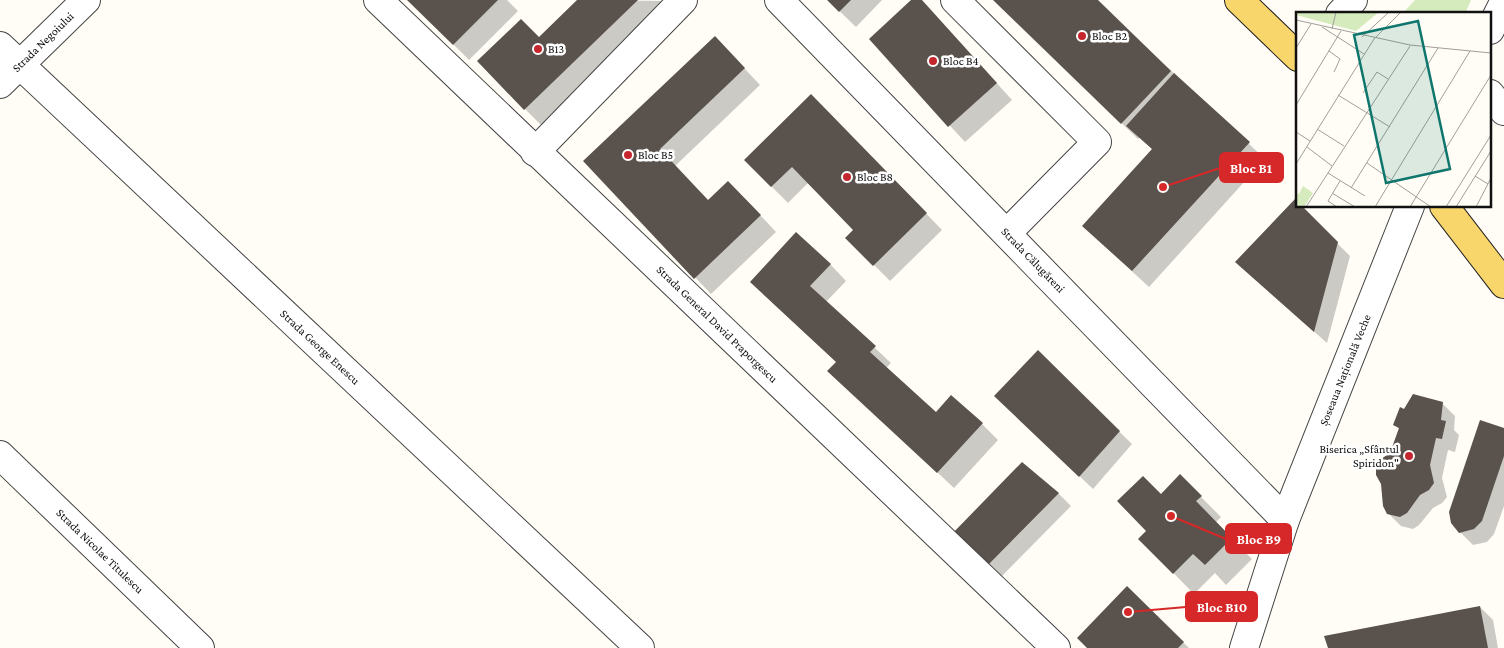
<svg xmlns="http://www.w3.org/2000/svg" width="1504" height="648" font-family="'Crimson Pro',serif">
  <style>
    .green { fill: #d5ebbd }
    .shadow { fill: #0003 }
    .building { fill: #5a524d }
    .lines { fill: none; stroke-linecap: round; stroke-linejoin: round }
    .minor-casing { stroke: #444; stroke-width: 30 }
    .major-casing { stroke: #222; stroke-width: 30 }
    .minor { stroke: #fff; stroke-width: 28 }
    .major { stroke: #f9d66b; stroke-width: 28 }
    .poi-dot { fill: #c4262e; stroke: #fff; stroke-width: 2 }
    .labels { text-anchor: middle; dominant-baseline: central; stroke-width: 5; stroke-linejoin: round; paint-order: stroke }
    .poi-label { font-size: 12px; fill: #111; stroke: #fff; text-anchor: start }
    .street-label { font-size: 12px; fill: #111; stroke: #fff }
    .inset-road { fill: none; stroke: #a09f9a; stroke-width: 1 }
    .view { fill: #0f766e; fill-opacity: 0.15; stroke: #0f766e; stroke-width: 2.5 }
    .inset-edge { fill: none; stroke: #111; stroke-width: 2.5 }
    .leader { fill: none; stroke: #d62828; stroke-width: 2 }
    .callout-dot { fill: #d62828; stroke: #fff; stroke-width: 2 }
    .callout { fill: #d62828; stroke: #d62828; stroke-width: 2 }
    .callout-label { font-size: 14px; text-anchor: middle; font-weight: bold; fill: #fff }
  </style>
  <rect width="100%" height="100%" fill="#fffdf5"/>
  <polygon class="green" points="1415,0 1471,0 1465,14 1403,13"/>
  <g class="shadow">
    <polygon points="409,0 507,0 518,11 469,60"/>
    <polygon points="579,0 669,1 541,125 525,109 539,39"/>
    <polygon points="828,0 882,0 856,27"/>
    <polygon points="913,0 920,0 933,13 1012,100 965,142 870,39"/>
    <polygon points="994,0 1096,0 1265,159 1149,287 1100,242 1153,150 1140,137 1138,139"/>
    <polygon points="731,54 760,85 675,166 709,201 745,199 776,232 711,294 585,162"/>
    <polygon points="827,111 942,230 890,281 847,238 855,230 808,183 788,203 745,160"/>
    <polygon points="1295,201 1298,206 1300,206 1350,256 1327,343 1250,275"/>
    <polygon points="830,264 846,281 826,302 891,363 886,368 936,414 982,424 998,440 954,488 829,371 837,362 768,298"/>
    <polygon points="1038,352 1132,444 1093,489 1008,408"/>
    <polygon points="1442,403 1455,416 1454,430 1459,435 1455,452 1448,450 1442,478 1447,497 1442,503 1433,508 1419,525 1413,529 1401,526 1388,513 1391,454 1400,430 1395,425 1405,411"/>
    <polygon points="1504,430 1504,506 1494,534 1487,542 1473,545 1460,532"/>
    <polygon points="1180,476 1221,517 1215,523 1252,559 1226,585 1215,573 1194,594 1140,539 1148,531 1161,496"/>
    <polygon points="1058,493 1071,506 999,579 963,550"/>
    <polygon points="1127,588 1189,648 1089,648"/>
    <polygon points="1480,607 1493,620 1498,648 1329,648"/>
  </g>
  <g class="building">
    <polygon points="407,0 498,0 453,45"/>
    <polygon points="577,0 638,0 524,110 477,61 521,19 539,37"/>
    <polygon points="827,0 851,0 839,12"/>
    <polygon points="911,0 922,0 997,83 948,127 869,39"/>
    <polygon points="993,0 1098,0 1171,71 1121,124"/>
    <polygon points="715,36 745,68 660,149 708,200 728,181 761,215 694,279 583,161"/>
    <polygon points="1174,73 1250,142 1132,271 1082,226 1152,149 1126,126"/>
    <polygon points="811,94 927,213 873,266 845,238 853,230 792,167 771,187 744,160"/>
    <polygon points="1295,199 1298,206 1302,206 1338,242 1314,332 1235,262"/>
    <polygon points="796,232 831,264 810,286 876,346 870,352 936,412 951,395 983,423 937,473 827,371 836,362 750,282"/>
    <polygon points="1038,350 1120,431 1079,477 994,396"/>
    <polygon points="1413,394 1443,402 1441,420 1446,421 1442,439 1436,438 1430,465 1434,483 1429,490 1420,495 1407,513 1400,517 1387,514 1383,506 1381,484 1376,475 1376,466 1381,459 1390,453 1399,428 1393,425 1400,407 1404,409"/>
    <polygon points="1480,420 1504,428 1504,456 1482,521 1474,529 1459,533 1451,523 1449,512"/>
    <polygon points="1022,462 1059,493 986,567 949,537"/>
    <polygon points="1180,474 1202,496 1196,501 1232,538 1205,565 1193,554 1173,574 1138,539 1146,531 1117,501 1143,476 1161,494"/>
    <polygon points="1127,586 1184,642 1178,648 1087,648 1077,638"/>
    <polygon points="1480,606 1488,648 1328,648 1324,636"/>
  </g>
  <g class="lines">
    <defs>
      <g id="minor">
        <polyline points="378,0 1056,648"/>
        <polyline points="779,0 1285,520"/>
        <polyline points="955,0 1097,142 1007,233"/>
        <polyline points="1340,14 1353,0"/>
        <polyline points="1490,30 1504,2"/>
        <polyline points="0,46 640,648"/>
        <polyline points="0,84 86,0"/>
        <polyline points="1490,94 1504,111"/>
        <polyline points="535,152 683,0"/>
        <polyline points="0,455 200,648"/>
        <polyline points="1244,648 1285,520 1410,206"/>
      </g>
      <g id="major">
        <polyline points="1239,0 1298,57"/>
        <polyline points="1444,206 1504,284"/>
      </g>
    </defs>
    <use href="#minor" class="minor-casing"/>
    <use href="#major" class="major-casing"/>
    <use href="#minor" class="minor"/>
    <use href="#major" class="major"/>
  </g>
  <g class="poi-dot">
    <circle cx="1082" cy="36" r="5"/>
    <circle cx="538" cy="49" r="5"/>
    <circle cx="933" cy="61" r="5"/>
    <circle cx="628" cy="155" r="5"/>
    <circle cx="847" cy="177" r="5"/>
    <circle cx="1409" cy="456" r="5"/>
  </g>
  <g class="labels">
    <g class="poi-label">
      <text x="1092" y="36">Bloc B2</text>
      <text x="548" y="49">B13</text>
      <text x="943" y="61">Bloc B4</text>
      <text x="638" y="155">Bloc B5</text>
      <text x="857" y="177">Bloc B8</text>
      <text x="1399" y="449" text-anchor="end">Biserica „Sfântul<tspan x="1399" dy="14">Spiridon"</tspan></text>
    </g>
    <g class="street-label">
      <text transform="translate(43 42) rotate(-44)">Strada Negoiului</text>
      <text transform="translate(1033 260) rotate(46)">Strada Călugăreni</text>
      <text transform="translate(717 324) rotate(44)">Strada General David Praporgescu</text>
      <text transform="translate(320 347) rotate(43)">Strada George Enescu</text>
      <text transform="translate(1345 370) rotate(-68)">Șoseaua Națională Veche</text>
      <text transform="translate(100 551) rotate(44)">Strada Nicolae Titulescu</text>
    </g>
  </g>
  <g transform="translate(1296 12)">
    <rect width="195" height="195" fill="#fffdf5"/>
    <path d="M 0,0 L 83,0 L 60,19 L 0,3 ZM 7,174 L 17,181 L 8,195 L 0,195 L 0,181 L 3,182 Z" fill="#d5ebbd"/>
    <path class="inset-road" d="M 0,8 L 114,33 L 195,41M 26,15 L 68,42M 36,17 L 40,0M 66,25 L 93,0M 0,36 L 15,12M 33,39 L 44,47 L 38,60M 67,81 L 81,60 L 92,67M 42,83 L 94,115M 0,93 L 45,19M 21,117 L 48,134M 0,120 L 14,129M 11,135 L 36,154M 71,151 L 135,195M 0,152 L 78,27 L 105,0M 32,161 L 69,184M 179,164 L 192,172M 55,176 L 142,36M 36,181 L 59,195M 10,195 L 114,34M 41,195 L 32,189 L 44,169M 79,195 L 174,39M 114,195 L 195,63M 150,195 L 195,123M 160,195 L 195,139M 180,195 L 195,166"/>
    <path class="view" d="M 122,9 L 154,157 L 90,171 L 58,23 Z"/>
    <rect width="195" height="195" class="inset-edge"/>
  </g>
  <path class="leader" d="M1163 187L1220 168M1171 516L1226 539M1128 612L1186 607"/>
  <g class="callout-dot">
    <circle cx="1163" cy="187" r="5"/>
    <circle cx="1171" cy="516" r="5"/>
    <circle cx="1128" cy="612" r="5"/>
  </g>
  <g class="callout">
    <rect x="1220" y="153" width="63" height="29" rx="5"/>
    <rect x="1226" y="524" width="65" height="29" rx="5"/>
    <rect x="1186" y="592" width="71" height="29" rx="5"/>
  </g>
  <g class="callout-label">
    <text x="1251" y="173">Bloc B1</text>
    <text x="1259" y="544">Bloc B9</text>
    <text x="1222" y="612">Bloc B10</text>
  </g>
</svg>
